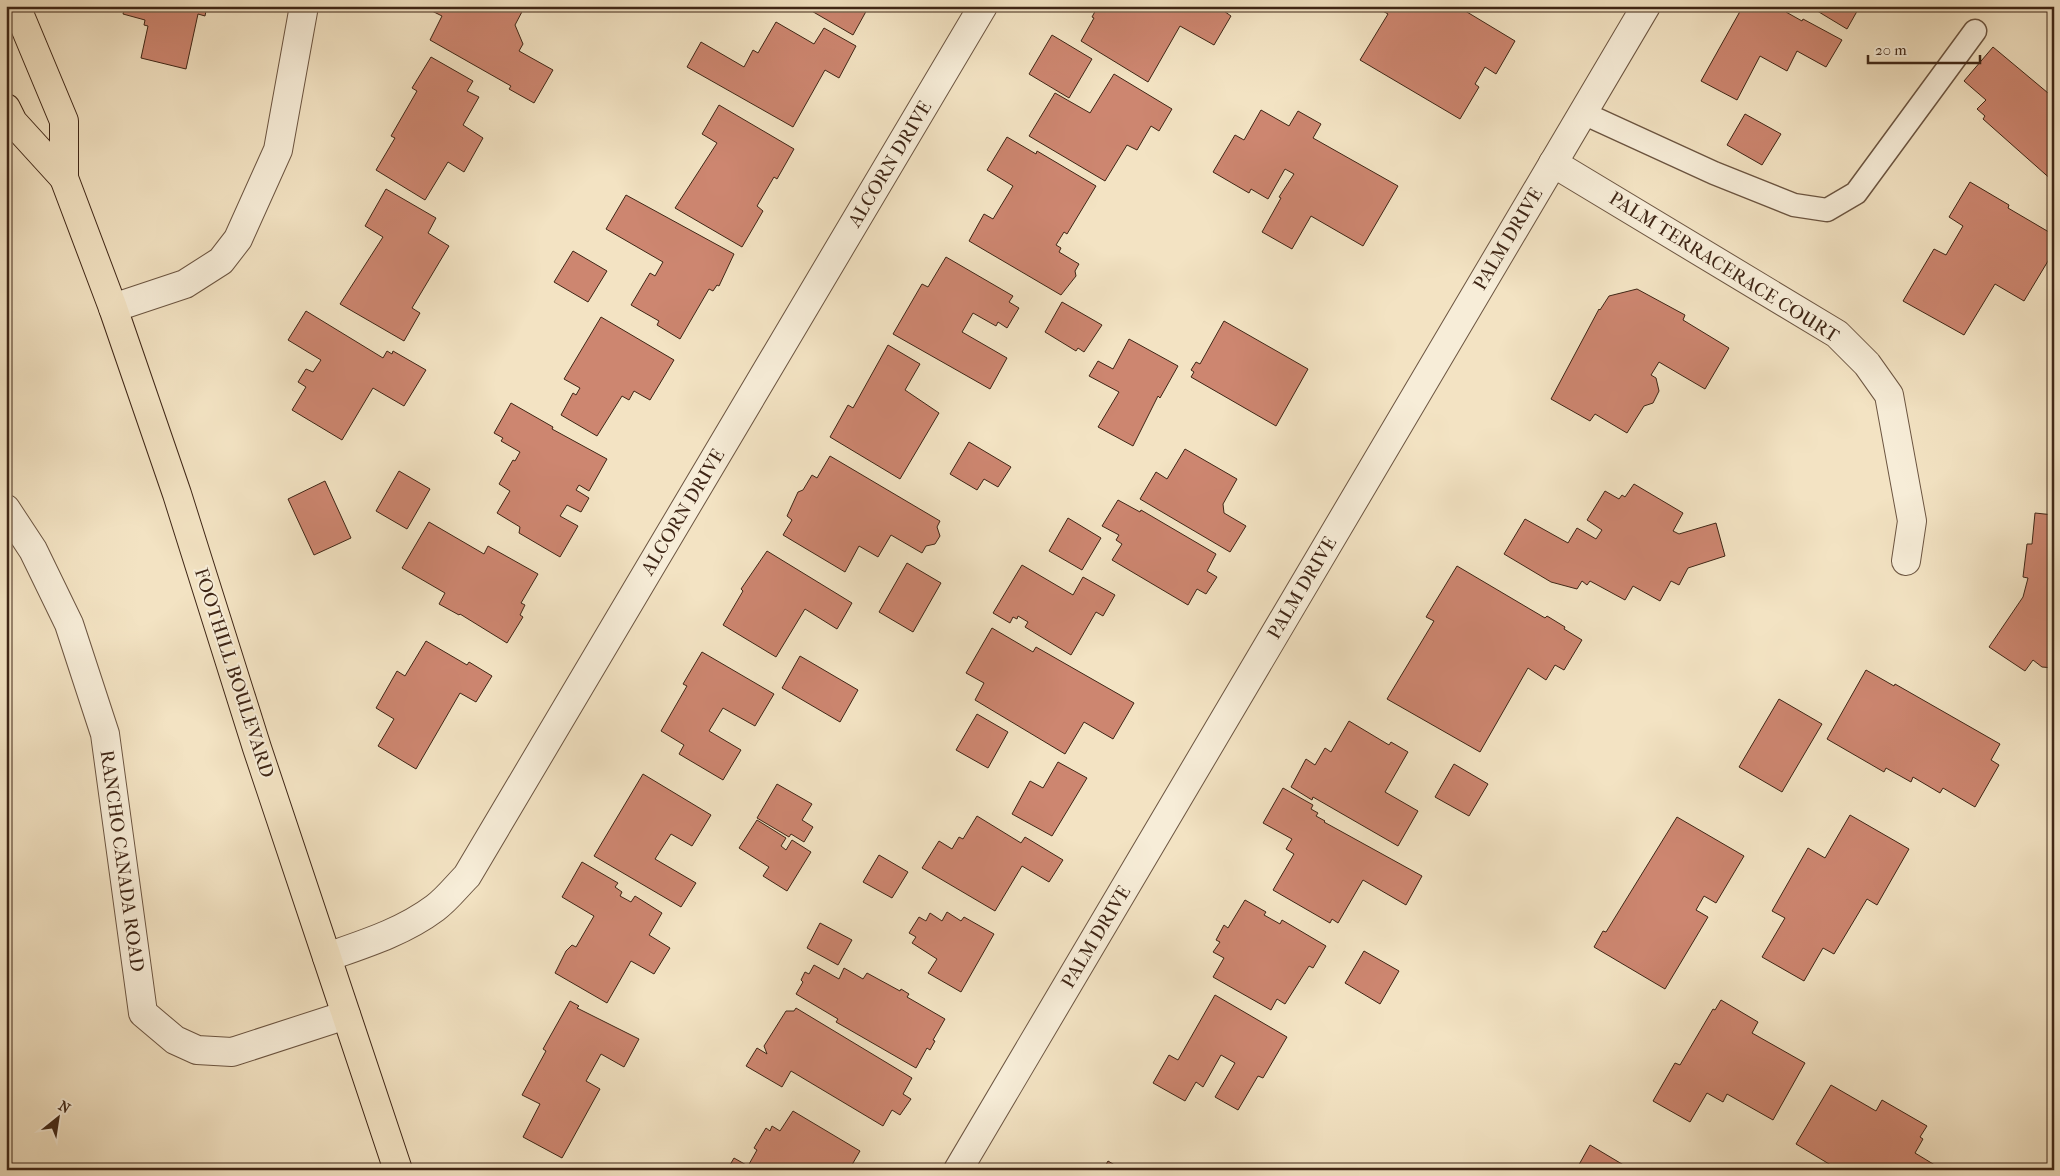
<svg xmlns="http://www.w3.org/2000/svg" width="2060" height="1176" font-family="'IM FELL French Canon',serif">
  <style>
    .building { fill: #cd8670; stroke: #3f2616 }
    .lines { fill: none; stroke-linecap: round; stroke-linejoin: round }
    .service-casing { stroke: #6c5541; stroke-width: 25 }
    .minor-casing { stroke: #6c5541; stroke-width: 30 }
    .tertiary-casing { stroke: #6c5541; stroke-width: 30 }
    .primary-casing { stroke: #3f2616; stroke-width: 30 }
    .service { stroke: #f7edd8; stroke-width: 22 }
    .minor { stroke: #f7edd8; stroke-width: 28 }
    .tertiary { stroke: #f7edd8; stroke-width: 28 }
    .primary { stroke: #f3e3c3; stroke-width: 28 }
    .labels { text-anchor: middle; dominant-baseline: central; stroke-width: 4; stroke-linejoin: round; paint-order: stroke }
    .street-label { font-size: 19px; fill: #3f2616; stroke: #f7edd8 }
  </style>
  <rect width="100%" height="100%" fill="#f3e3c3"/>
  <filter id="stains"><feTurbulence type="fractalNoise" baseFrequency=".004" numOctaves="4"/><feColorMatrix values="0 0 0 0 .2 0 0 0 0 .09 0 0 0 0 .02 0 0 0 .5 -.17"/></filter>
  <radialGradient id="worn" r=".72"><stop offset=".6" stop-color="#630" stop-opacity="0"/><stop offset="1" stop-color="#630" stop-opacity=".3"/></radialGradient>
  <g class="building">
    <polygon points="125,6 207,6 205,16 198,14 186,69 141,58 148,26 144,25 145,20 123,14"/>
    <polygon points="434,6 525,6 515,25 523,44 519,51 553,70 534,103 509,89 511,86 430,40 442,16 432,11"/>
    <polygon points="803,6 869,6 853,35"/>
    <polygon points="1098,6 1222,6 1221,9 1231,16 1214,45 1180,26 1148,82 1081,41 1094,18 1092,17"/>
    <polygon points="1384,6 1457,6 1515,41 1496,74 1485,67 1475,84 1479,87 1460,119 1360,60 1388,14 1381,10"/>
    <polygon points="1743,6 1780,6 1787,10 1786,12 1802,21 1803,19 1842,40 1826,67 1797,51 1787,71 1760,56 1737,100 1701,81"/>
    <polygon points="1809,6 1860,6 1847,29"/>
    <polygon points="776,22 814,44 824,28 856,46 839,78 825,70 793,127 687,67 701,42 744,67 753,50 758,53"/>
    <polygon points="1052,35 1092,59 1069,98 1029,74"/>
    <polygon points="1993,47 2054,98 2054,182 1983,119 1985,116 1977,109 1986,100 1964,81"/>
    <polygon points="431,57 473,81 467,91 479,97 463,125 483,138 464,172 448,162 425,200 376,170 395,138 391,136 417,91 412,88"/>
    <polygon points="1114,74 1172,109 1159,131 1151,126 1137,150 1127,145 1105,181 1029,136 1055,93 1090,113"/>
    <polygon points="719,105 794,149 777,179 774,177 757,206 763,211 742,247 675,208 717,143 702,134"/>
    <polygon points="1261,110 1289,126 1298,111 1321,124 1313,138 1398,186 1363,246 1311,216 1292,249 1262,232 1281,198 1279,197 1294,174 1285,169 1268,199 1251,189 1249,193 1213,172 1235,135 1244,140"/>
    <polygon points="1745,114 1781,134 1762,165 1727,145"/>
    <polygon points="1007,137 1036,154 1037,151 1096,186 1067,234 1064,232 1056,245 1061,248 1059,252 1079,264 1075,271 1076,276 1061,295 969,241 984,214 993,219 1013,186 987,170"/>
    <polygon points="1970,182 2009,205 2008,208 2054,235 2054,251 2024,301 1995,284 1964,335 1903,301 1934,249 1946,255 1963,226 1949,217"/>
    <polygon points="386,189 436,218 428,233 449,246 412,308 420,313 404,341 340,304 383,237 365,226"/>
    <polygon points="626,195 734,254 719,286 717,285 713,291 709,289 680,339 657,325 659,321 631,305 650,273 655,276 663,262 606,229"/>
    <polygon points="573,251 607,271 588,302 554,282"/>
    <polygon points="946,257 1013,296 1009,302 1019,308 1007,328 998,322 996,326 973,313 962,332 1007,358 990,389 893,334 922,284 928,287"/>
    <polygon points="1637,289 1685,315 1683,320 1729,348 1705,389 1659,362 1651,375 1656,378 1659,391 1653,403 1644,406 1627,433 1595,414 1590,421 1551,399 1599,309 1600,310 1609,296"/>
    <polygon points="1062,302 1102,325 1084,352 1078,348 1076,351 1045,332"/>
    <polygon points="306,311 383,358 387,351 392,354 393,351 426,370 404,406 373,388 342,440 292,410 306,387 298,382 306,369 313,372 321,360 288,340"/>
    <polygon points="601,317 674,360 650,400 634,391 629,400 622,396 597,436 561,415 573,393 576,395 580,388 564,379"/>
    <polygon points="1224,321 1308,369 1276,426 1191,377 1194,372 1191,370 1196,362 1200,364"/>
    <polygon points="1129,339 1178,366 1160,398 1158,396 1133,446 1098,427 1119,392 1089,376 1098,361 1113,369"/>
    <polygon points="888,345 920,364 905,390 939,413 900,479 830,437 848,405 853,408"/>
    <polygon points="511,403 553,427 552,429 607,459 589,491 579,485 576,490 589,498 581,512 567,505 560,516 578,526 560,557 519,533 520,527 497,513 510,491 499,484 513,460 515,461 520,452 501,441 503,438 494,433"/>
    <polygon points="969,442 1011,467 998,487 984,479 977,490 950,474"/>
    <polygon points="1185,449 1237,479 1223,504 1224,513 1246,526 1230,552 1140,499 1156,472 1167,479"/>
    <polygon points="830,456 940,521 937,527 940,536 935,544 926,546 922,553 891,535 878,557 859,546 845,572 783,535 792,520 787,516 798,492 803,490 812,475 817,478"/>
    <polygon points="399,471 430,489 407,529 376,511"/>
    <polygon points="325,481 351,538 314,555 288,499"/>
    <polygon points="1634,484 1683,513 1673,531 1679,534 1716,523 1725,556 1688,568 1679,585 1671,581 1660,601 1633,586 1625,600 1590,581 1587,585 1582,581 1577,589 1551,582 1504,554 1525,519 1568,543 1577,528 1596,539 1602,530 1587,520 1605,491 1619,499 1622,495 1625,497"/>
    <polygon points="1118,500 1140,512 1141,510 1216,554 1207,571 1217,577 1206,594 1197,589 1188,605 1112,560 1122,544 1116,540 1119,535 1102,526"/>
    <polygon points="2035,513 2054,515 2054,668 2042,667 2033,660 2025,671 1989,647 2023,597 2028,578 2023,577 2027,544 2032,544"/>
    <polygon points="1068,518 1101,538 1082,570 1049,551"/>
    <polygon points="429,522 484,554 488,546 538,574 521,603 525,605 520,615 523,617 507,643 460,614 459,615 439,604 445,593 402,568"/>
    <polygon points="767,551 852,603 837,629 805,609 776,657 723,625 743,591 741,589"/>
    <polygon points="907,563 941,583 913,632 879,612"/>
    <polygon points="1022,565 1073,595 1083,577 1115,595 1103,616 1096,612 1071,655 1025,627 1028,622 1018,616 1017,619 1013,617 1010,623 993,613"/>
    <polygon points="1457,566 1545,618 1547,616 1565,627 1564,629 1582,640 1564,670 1555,665 1546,680 1528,668 1480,752 1387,699 1434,621 1426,617"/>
    <polygon points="992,628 1033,652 1036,647 1134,703 1113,739 1084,722 1065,754 975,700 984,683 966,673"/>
    <polygon points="426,641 467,665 469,662 492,676 476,702 460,693 416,769 378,746 394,719 376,708 397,671 405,676"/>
    <polygon points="702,652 774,694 755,726 723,708 709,731 741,750 723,780 679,754 684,745 661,731 687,686 683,684"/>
    <polygon points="800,656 858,690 840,722 782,688"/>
    <polygon points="1866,670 1894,686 1895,684 2000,744 1991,760 1999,765 1975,807 1943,788 1940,793 1913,777 1911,782 1886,768 1884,772 1827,739"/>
    <polygon points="1779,699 1822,724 1782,792 1739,767"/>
    <polygon points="977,714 1008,732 988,768 956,750"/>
    <polygon points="1349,721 1389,745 1391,742 1408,752 1385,792 1418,811 1398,846 1313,797 1312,800 1291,787 1306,759 1315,765 1325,748 1331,752"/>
    <polygon points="1058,762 1087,778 1052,836 1012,814 1030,781 1043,788"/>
    <polygon points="1454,764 1488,784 1469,816 1435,797"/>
    <polygon points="643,774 711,815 692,846 671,834 655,859 696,883 681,907 594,856"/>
    <polygon points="777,784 812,804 802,820 813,827 804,842 791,834 789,837 757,818"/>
    <polygon points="1283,788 1313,805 1311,809 1318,813 1316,816 1325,821 1324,822 1422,876 1406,905 1363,880 1338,923 1332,919 1330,923 1273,890 1294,854 1286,849 1292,839 1263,823"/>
    <polygon points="1850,815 1909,849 1877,905 1867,899 1834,954 1823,948 1804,981 1762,957 1785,918 1772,911 1808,848 1825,858"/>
    <polygon points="977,816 1021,843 1025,837 1063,860 1049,882 1022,866 995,911 922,868 939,841 952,849 959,837 963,839"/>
    <polygon points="1677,817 1744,856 1716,903 1704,896 1696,910 1708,917 1665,989 1594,947 1603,931 1606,932"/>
    <polygon points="757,820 786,838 781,846 786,850 792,840 811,852 787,891 763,876 769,867 739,848"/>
    <polygon points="879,855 908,872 892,898 863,882"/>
    <polygon points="582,862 618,883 615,887 622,892 620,896 631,902 635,896 662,913 649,935 670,948 654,974 631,961 607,1003 555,973 566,951 572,945 576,947 594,916 562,897"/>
    <polygon points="1245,900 1266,912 1264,915 1280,924 1282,920 1326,946 1313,968 1309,966 1285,1004 1277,999 1271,1010 1213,977 1224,958 1213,952 1220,942 1216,940 1224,925 1228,928"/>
    <polygon points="947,912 961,921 964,917 994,934 961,992 928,973 937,959 912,943 916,937 909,933 919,917 926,921 930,913 942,921"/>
    <polygon points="820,923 852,940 838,965 807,948"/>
    <polygon points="1364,951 1399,971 1380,1004 1345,983"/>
    <polygon points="814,965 839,979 844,968 863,979 867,973 900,991 901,989 909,994 907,997 945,1019 933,1040 935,1041 930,1050 927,1048 916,1068 836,1022 838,1019 796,994 803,982 801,980 805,972 809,974"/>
    <polygon points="1215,995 1287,1037 1263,1078 1258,1076 1238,1110 1215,1097 1235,1063 1221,1055 1203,1087 1196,1082 1185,1101 1153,1083 1169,1055 1178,1060"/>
    <polygon points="1721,1000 1758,1022 1752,1033 1805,1063 1773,1120 1727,1094 1723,1102 1707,1093 1690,1122 1653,1101 1675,1063 1680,1065 1713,1009 1715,1010"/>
    <polygon points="570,1001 579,1006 577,1008 639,1039 624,1067 601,1054 586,1081 600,1089 562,1158 523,1137 540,1104 522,1095 546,1051 543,1049"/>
    <polygon points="796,1008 912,1078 903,1094 911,1099 900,1115 892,1110 883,1126 791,1071 782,1087 746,1066 757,1048 767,1054 764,1046 786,1011 794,1011"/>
    <polygon points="1831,1085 1876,1111 1882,1100 1927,1126 1920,1137 1923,1139 1915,1153 1943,1170 1858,1170 1853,1167 1852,1170 1839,1170 1796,1144"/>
    <polygon points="2054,1109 2054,1119 2049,1117"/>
    <polygon points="793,1111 860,1151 849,1170 727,1170 734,1158 748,1166 757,1150 754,1148 766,1128 770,1131 772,1126 780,1131"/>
    <polygon points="1590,1145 1632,1170 1576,1170"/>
    <polygon points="1108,1161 1123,1170 1103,1170"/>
  </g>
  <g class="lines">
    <defs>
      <polyline id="service" points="1583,113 1714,173 1794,205 1827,210 1856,193 1975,31"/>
      <g id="minor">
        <polyline points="1553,163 1837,334 1867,364 1889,395 1912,521 1906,561"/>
        <polyline points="113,308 185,284 221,261 238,239 278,150 304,6"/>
        <polyline points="6,509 33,550 69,624 105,734 143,1013 175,1040 197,1050 232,1052 346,1015"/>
        <path d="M 327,957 C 364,944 403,932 435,908 C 447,899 457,886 467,876 L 983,6"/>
      </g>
      <polyline id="tertiary" points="958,1170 1646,6"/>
      <g id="primary">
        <polyline points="16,6 64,121 64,178 113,308 177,494 257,748 398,1170"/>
        <polyline points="6,108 13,122 64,178"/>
      </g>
    </defs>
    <use href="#service" class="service-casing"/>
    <use href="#minor" class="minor-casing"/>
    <use href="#tertiary" class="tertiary-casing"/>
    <use href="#primary" class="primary-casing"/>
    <use href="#service" class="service"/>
    <use href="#minor" class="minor"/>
    <use href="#tertiary" class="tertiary"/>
    <use href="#primary" class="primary"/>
  </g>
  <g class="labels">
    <g class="street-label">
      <text transform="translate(890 164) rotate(-59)">ALCORN DRIVE</text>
      <text transform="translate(1508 239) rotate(-59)">PALM DRIVE</text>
      <text transform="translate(1724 267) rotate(32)">PALM TERRACERACE COURT</text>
      <text transform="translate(683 512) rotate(-59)">ALCORN DRIVE</text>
      <text transform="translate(1302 588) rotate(-59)">PALM DRIVE</text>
      <text transform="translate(234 673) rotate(72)">FOOTHILL BOULEVARD</text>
      <text transform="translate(122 861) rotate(82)">RANCHO CANADA ROAD</text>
      <text transform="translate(1096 937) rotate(-59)">PALM DRIVE</text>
    </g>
  </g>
  <rect width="2060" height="1176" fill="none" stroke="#f3e3c3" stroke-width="25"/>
  <rect x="8" y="8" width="2045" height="1161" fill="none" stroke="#3f2616" stroke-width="2.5"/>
  <rect x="12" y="12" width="2035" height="1151" fill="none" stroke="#3f2616"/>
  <g transform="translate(58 1118) rotate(30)" stroke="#f7edd8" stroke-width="4" paint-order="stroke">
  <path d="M0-4L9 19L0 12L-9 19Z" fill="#3f2616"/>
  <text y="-8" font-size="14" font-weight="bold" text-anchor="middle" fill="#3f2616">N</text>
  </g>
  <path d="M1868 55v8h112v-8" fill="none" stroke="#3f2616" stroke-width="2.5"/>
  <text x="1875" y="55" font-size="15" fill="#3f2616" stroke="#f7edd8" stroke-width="4" paint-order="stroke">20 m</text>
  <rect width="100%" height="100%" filter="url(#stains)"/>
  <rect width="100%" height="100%" fill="url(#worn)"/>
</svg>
